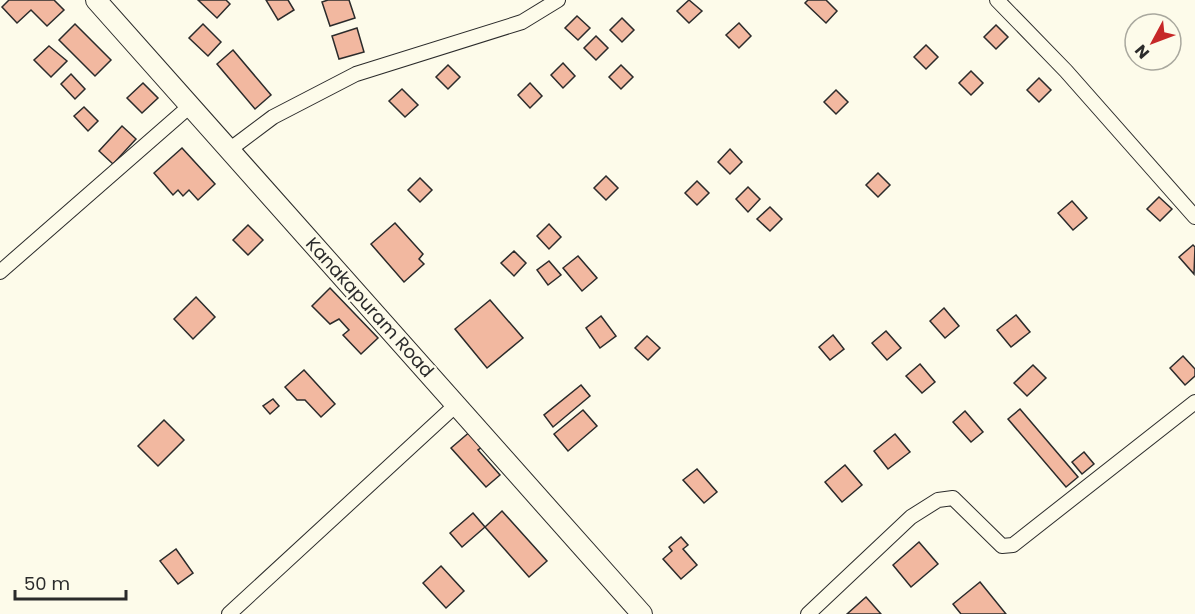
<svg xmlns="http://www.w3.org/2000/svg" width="1195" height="614" font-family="Poppins,sans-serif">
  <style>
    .building { fill: #f2b8a0; stroke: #2b2b2b; stroke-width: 1.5 }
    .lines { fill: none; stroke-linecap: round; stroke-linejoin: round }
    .street-casing { stroke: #2b2b2b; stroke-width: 16 }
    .secondary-casing { stroke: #2b2b2b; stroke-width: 22 }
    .street { stroke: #fdfbea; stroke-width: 14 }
    .secondary { stroke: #fdfbea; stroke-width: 20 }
    .labels { text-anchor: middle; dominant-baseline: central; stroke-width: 4.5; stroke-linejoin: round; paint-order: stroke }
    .street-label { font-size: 18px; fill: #2b2b2b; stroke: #fdfbea }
  </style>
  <rect width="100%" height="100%" fill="#fdfbea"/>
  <g class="building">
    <polygon points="9,0 54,0 64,10 47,26 31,10 17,23 2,7"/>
    <polygon points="198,0 226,0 230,4 217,18"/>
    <polygon points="266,0 288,0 294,10 278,20"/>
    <polygon points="328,0 349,0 355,18 330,26 322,2"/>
    <polygon points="689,0 702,11 689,23 677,11"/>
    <polygon points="808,0 826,0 837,11 826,23 805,3"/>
    <polygon points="577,16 590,28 578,40 565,28"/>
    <polygon points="622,18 634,30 622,42 610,30"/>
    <polygon points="739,23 751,36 739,48 726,35"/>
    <polygon points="75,24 111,60 95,76 59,40"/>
    <polygon points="203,24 221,42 208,56 189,38"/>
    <polygon points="996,25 1008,37 996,49 984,37"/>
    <polygon points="357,28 364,52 339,59 332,36"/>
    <polygon points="596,36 608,48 596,60 584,48"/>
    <polygon points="926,45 938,57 926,69 914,57"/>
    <polygon points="49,46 67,61 51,77 34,60"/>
    <polygon points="233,50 271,95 255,109 217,64"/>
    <polygon points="563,63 575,76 563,88 551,75"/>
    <polygon points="448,65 460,77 448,89 436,77"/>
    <polygon points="621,65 633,77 621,89 609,77"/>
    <polygon points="971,71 983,83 971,95 959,83"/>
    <polygon points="71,74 85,89 75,99 61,84"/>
    <polygon points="1039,78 1051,90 1039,102 1027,90"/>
    <polygon points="143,83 158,98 142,113 127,98"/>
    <polygon points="530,83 542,96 530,108 518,95"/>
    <polygon points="402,89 418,105 405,117 389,101"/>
    <polygon points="836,90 848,102 836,114 824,102"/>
    <polygon points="84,107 98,121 88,131 74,116"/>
    <polygon points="122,126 136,139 113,164 99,151"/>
    <polygon points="182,148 215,184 198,200 189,190 183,196 178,190 173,195 154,173"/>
    <polygon points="730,149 742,162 730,174 718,162"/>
    <polygon points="878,173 890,185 878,197 866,185"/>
    <polygon points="606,176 618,188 606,200 594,188"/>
    <polygon points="420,178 432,190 420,202 408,190"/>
    <polygon points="697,181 709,193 697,205 685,193"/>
    <polygon points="748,187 760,199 748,212 736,199"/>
    <polygon points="1159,197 1172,209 1160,221 1147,209"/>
    <polygon points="1072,201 1087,218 1073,230 1058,213"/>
    <polygon points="770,207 782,219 770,231 757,219"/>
    <polygon points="395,223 423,254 419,259 424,264 404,282 371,244"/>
    <polygon points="549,224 561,237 549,249 537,236"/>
    <polygon points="248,225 263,240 248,255 233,240"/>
    <polygon points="1193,245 1195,247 1194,274 1179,257"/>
    <polygon points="514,251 526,263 514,276 501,263"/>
    <polygon points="578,256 597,278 582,291 563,268"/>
    <polygon points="549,261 561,275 548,285 537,270"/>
    <polygon points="330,288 378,338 361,354 343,335 349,330 339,319 330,324 312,306"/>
    <polygon points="196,297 215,317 193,339 174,319"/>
    <polygon points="490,300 523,338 487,368 455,329"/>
    <polygon points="944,308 959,326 945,338 930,321"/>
    <polygon points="1016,315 1030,332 1011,347 997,330"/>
    <polygon points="601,316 616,336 600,348 586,328"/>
    <polygon points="886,331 901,348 887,360 872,343"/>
    <polygon points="833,335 844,349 830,360 819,347"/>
    <polygon points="647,336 660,348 648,360 635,348"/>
    <polygon points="1183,356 1195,369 1195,376 1185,385 1170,368"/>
    <polygon points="920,364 935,382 922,393 906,376"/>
    <polygon points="1033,365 1046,378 1027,396 1014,383"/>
    <polygon points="304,370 335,404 321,417 305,400 297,400 285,387"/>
    <polygon points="581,385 590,396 553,427 544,415"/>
    <polygon points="273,399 279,406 270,414 263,406"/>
    <polygon points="1020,409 1078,477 1066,487 1008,419"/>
    <polygon points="583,410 597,426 568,451 554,434"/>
    <polygon points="965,411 983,432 971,442 953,422"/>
    <polygon points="164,420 184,440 158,466 138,446"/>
    <polygon points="472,430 485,445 478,450 500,475 486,487 451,448"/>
    <polygon points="895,434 910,452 888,469 874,451"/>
    <polygon points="1084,452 1094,464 1082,474 1072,462"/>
    <polygon points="845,465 862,485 842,502 825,482"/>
    <polygon points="697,469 717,492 704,503 683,480"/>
    <polygon points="502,511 547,561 529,577 485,527"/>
    <polygon points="473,513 485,527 462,547 450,533"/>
    <polygon points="681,537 688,545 683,549 697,565 681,579 663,559 672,551 669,547"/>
    <polygon points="919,542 938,564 911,587 893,565"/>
    <polygon points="176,549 193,573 178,584 160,561"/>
    <polygon points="441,566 464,591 446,608 423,583"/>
    <polygon points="980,582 1006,614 961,614 953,604"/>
    <polygon points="866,597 881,614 847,614"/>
  </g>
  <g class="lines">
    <defs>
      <g id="street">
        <polyline points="997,0 1066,71 1195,217"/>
        <polyline points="229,150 273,117 356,74 522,22 558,0"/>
        <polyline points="0,272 190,106"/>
        <polyline points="229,614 457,404"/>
        <polyline points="808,614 911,517 938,500 953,498 1002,546 1013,545 1195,402"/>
      </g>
      <polyline id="secondary" points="96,0 642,614"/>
    </defs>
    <use href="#street" class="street-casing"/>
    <use href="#secondary" class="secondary-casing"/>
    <use href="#street" class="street"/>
    <use href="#secondary" class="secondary"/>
  </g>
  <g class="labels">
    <g class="street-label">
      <text transform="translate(370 307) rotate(48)">Kanakapuram Road</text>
    </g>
  </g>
  <g transform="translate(1153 42) rotate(229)"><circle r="28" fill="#fdfbea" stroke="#a9a89e" stroke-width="1.5"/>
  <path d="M0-4.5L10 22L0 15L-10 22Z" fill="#c62828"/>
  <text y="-9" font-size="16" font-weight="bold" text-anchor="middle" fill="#2b2b2b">N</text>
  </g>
  <path d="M15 590v9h111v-9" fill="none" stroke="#2b2b2b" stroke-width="3"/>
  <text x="24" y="590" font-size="18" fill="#2b2b2b" stroke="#fdfbea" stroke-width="4.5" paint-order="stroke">50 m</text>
</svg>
